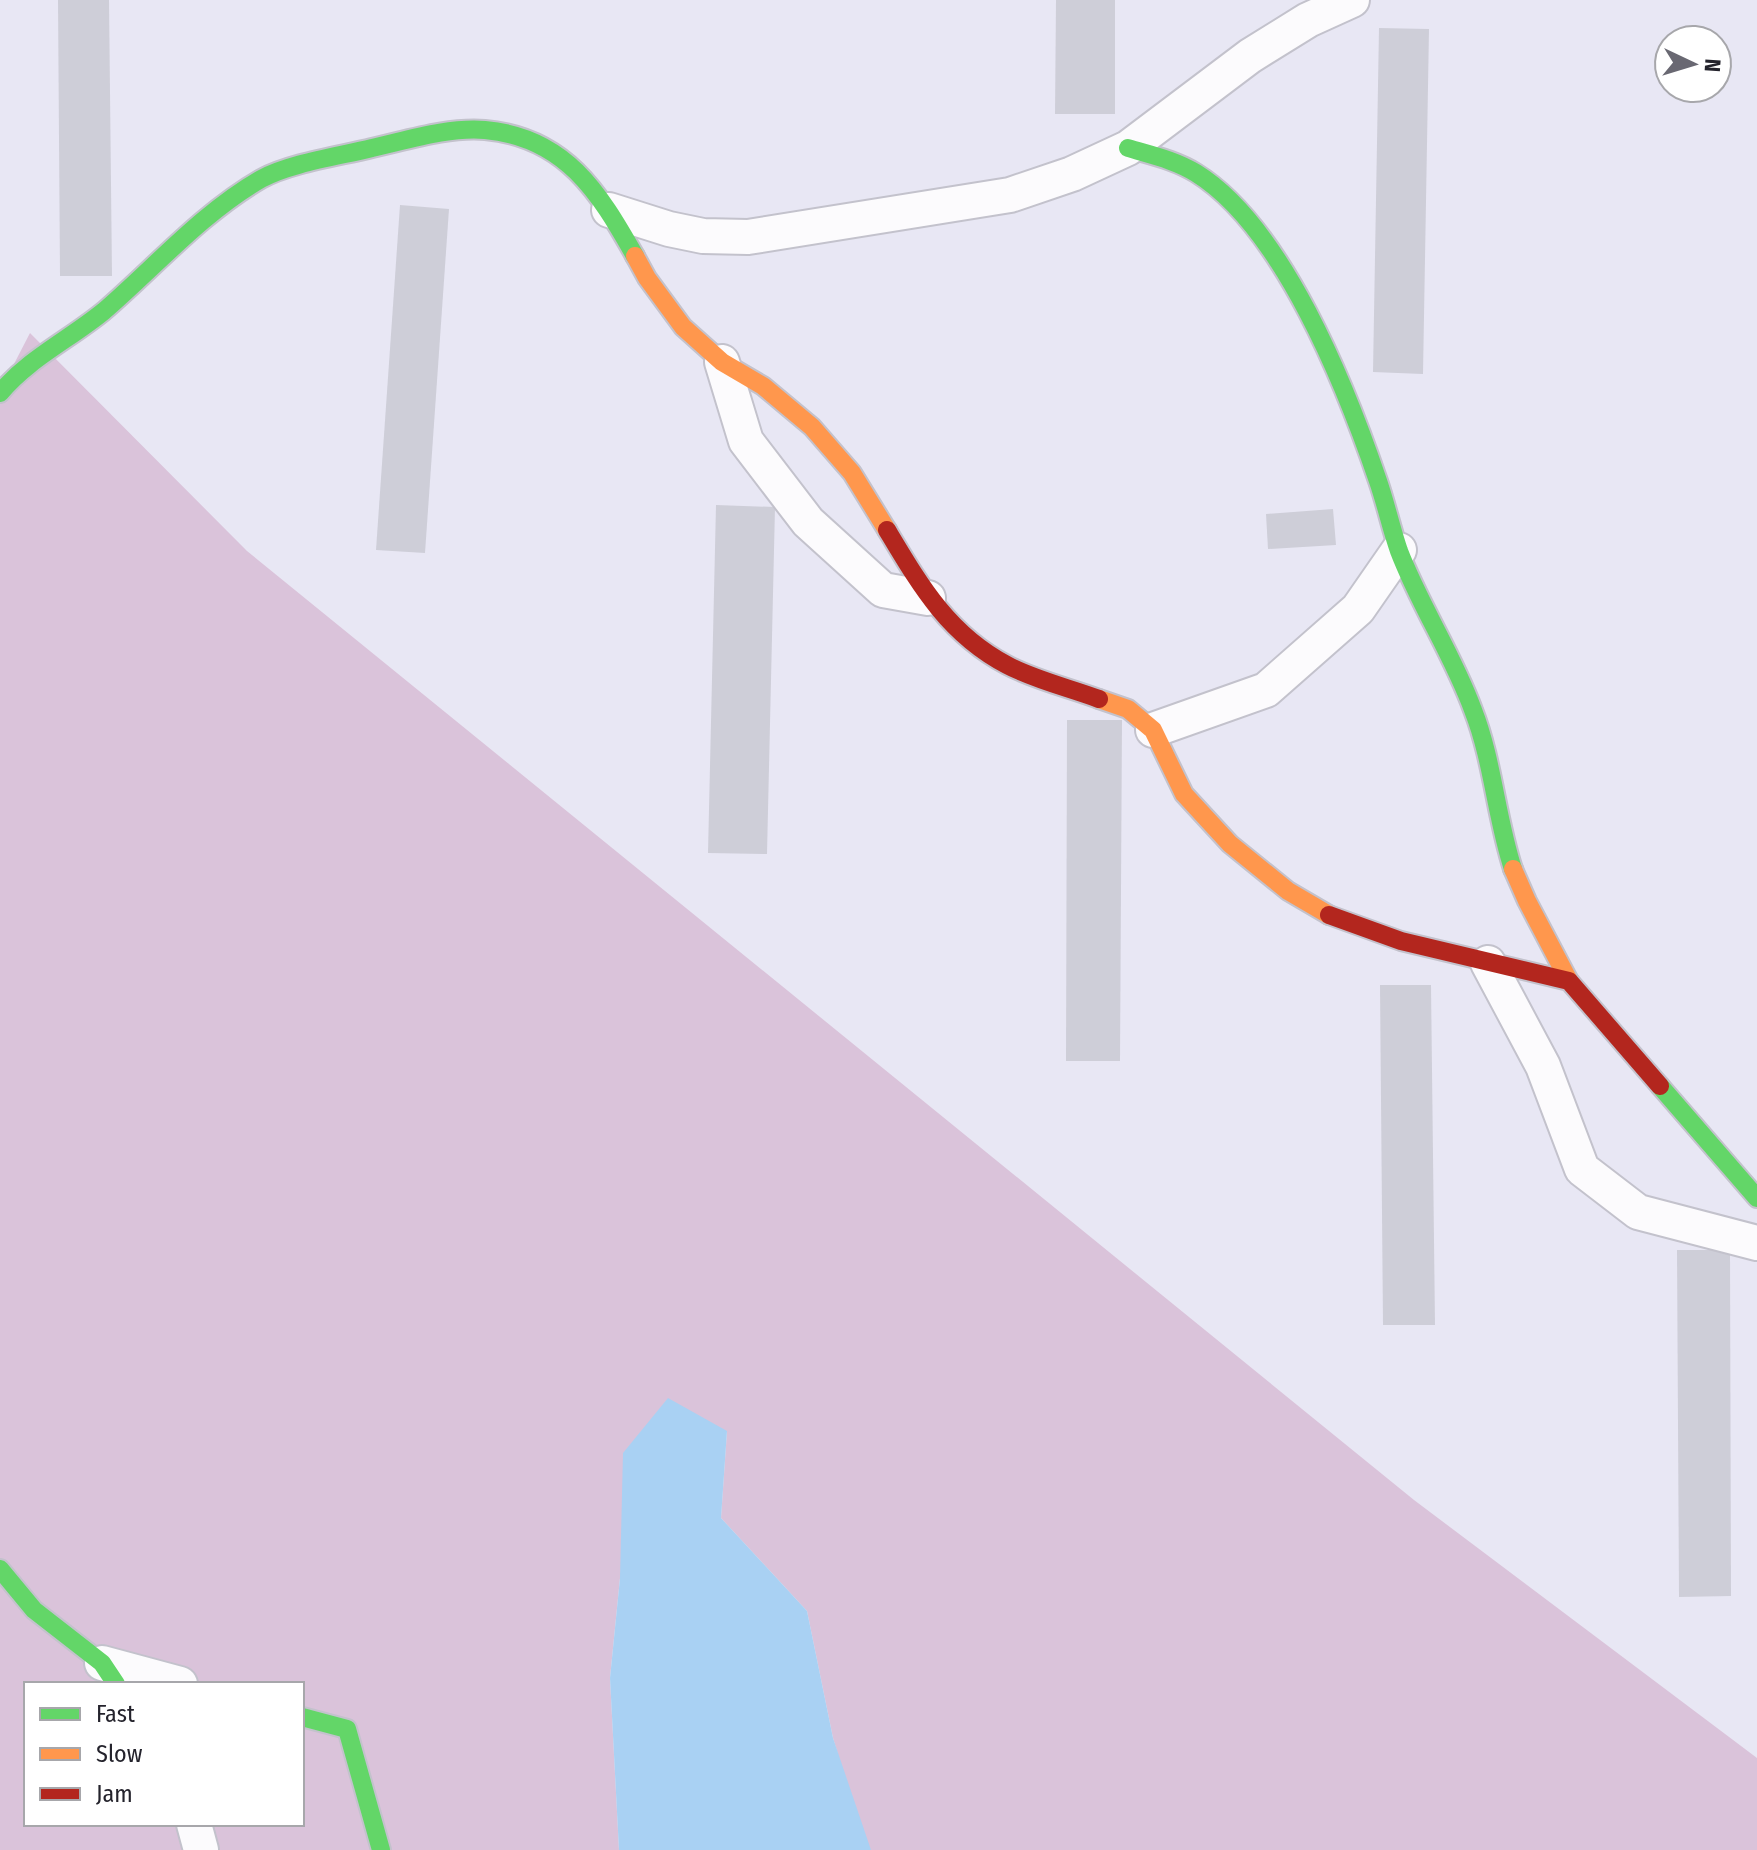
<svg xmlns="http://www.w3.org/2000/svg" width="1757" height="1850" font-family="'Fira Sans Condensed',sans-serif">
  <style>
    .green { fill: #dac3da; fill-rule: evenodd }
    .water { fill: #a9d1f3 }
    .building { fill: #ceced8 }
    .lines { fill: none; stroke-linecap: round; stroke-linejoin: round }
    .street-casing { stroke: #c3c2cc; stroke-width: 38 }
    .fast-casing { stroke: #c3c2cc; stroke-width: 22 }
    .slow-casing { stroke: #c3c2cc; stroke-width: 22 }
    .jam-casing { stroke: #c3c2cc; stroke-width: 22 }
    .street { stroke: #fcfbfd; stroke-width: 34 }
    .fast { stroke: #63d668; stroke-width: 18 }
    .slow { stroke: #ff974d; stroke-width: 18 }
    .jam { stroke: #b3261e; stroke-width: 18 }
  </style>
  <rect width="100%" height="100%" fill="#e8e7f4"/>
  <path class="green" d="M 30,333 L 247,551 L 1414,1500 L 1757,1758 L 1757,1850 L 867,1850 L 833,1738 L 807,1611 L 721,1518 L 727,1431 L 620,1578 L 610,1678 L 619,1850 L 0,1850 L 0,391 ZM 26,1684 L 302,1684 L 302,1824 L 26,1824 Z"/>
  <polygon class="water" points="668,1398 727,1431 721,1518 807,1611 833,1738 871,1850 619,1850 610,1678 620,1578 623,1453"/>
  <g class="building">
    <polygon points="58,0 109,0 112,276 60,276"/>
    <polygon points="1056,0 1115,0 1115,114 1055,114"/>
    <polygon points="1379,28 1429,29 1423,374 1373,372"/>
    <polygon points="400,205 449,209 425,553 376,550"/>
    <polygon points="716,505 775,507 767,854 708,853"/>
    <polygon points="1333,509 1336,545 1268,549 1266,514"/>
    <polygon points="1067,720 1122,720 1120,1061 1066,1061"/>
    <polygon points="1380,985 1431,985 1435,1325 1383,1325"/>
    <polygon points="1677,1250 1730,1250 1731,1596 1679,1597"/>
  </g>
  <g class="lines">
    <defs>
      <g id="street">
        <polyline points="609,210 669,229 703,236 748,237 1010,195 1072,174 1128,148 1250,56 1308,20 1352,0"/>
        <polyline points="722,362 746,441 808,522 883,590 928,598"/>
        <polyline points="1153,730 1266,690 1358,609 1399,550"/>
        <polyline points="1488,963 1543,1066 1582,1169 1638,1212 1757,1243"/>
        <polyline points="102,1663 180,1684"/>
        <polyline points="194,1824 201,1850"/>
      </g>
      <g id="fast">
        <path d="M 1128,148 C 1151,155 1175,160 1196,173 C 1283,227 1346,387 1378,481 C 1386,504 1391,528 1399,551 C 1420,606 1453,655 1473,710 C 1493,761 1496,817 1513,869"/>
        <path d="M 0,393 C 28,359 70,339 104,311 C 155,267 202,213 261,179 C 290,163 340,156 372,148 C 408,140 448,127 485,130 C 565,137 599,192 635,256"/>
        <polyline points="1660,1086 1757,1198"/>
        <polyline points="0,1569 34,1610 102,1663 116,1684"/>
        <polyline points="302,1717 347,1729 381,1850"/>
      </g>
      <g id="slow">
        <polyline points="635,256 647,278 683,327 722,362 763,386 812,427 852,473 887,530"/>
        <polyline points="1099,699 1128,709 1153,730 1184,794 1230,844 1288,891 1329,915"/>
        <polyline points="1513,869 1527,901 1569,981"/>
      </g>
      <g id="jam">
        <path d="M 887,530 C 920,585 948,634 1007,665 C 1035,680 1070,688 1099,699"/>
        <polyline points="1329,915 1401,941 1569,981 1660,1086"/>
      </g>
    </defs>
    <use href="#street" class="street-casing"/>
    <use href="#fast" class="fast-casing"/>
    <use href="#slow" class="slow-casing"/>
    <use href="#jam" class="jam-casing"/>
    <use href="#street" class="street"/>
    <use href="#fast" class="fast"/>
    <use href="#slow" class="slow"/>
    <use href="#jam" class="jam"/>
  </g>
  <rect x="24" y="1682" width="280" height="144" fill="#ffffff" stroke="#a7a7ab" stroke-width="2"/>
  <rect x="40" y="1708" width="40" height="12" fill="#63d668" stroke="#a7a7ab" stroke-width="2"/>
  <text x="96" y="1722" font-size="24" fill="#24232c">Fast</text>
  <rect x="40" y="1748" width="40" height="12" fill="#ff974d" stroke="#a7a7ab" stroke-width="2"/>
  <text x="96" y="1762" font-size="24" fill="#24232c">Slow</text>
  <rect x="40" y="1788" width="40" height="12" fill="#b3261e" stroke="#a7a7ab" stroke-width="2"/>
  <text x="96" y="1802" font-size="24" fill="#24232c">Jam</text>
  <g transform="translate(1693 64) rotate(94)"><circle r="38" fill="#ffffff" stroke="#a7a7ab" stroke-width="2"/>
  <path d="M0-6L14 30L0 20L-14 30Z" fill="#696872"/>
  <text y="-12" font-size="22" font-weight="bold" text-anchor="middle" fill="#24232c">N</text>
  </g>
</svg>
